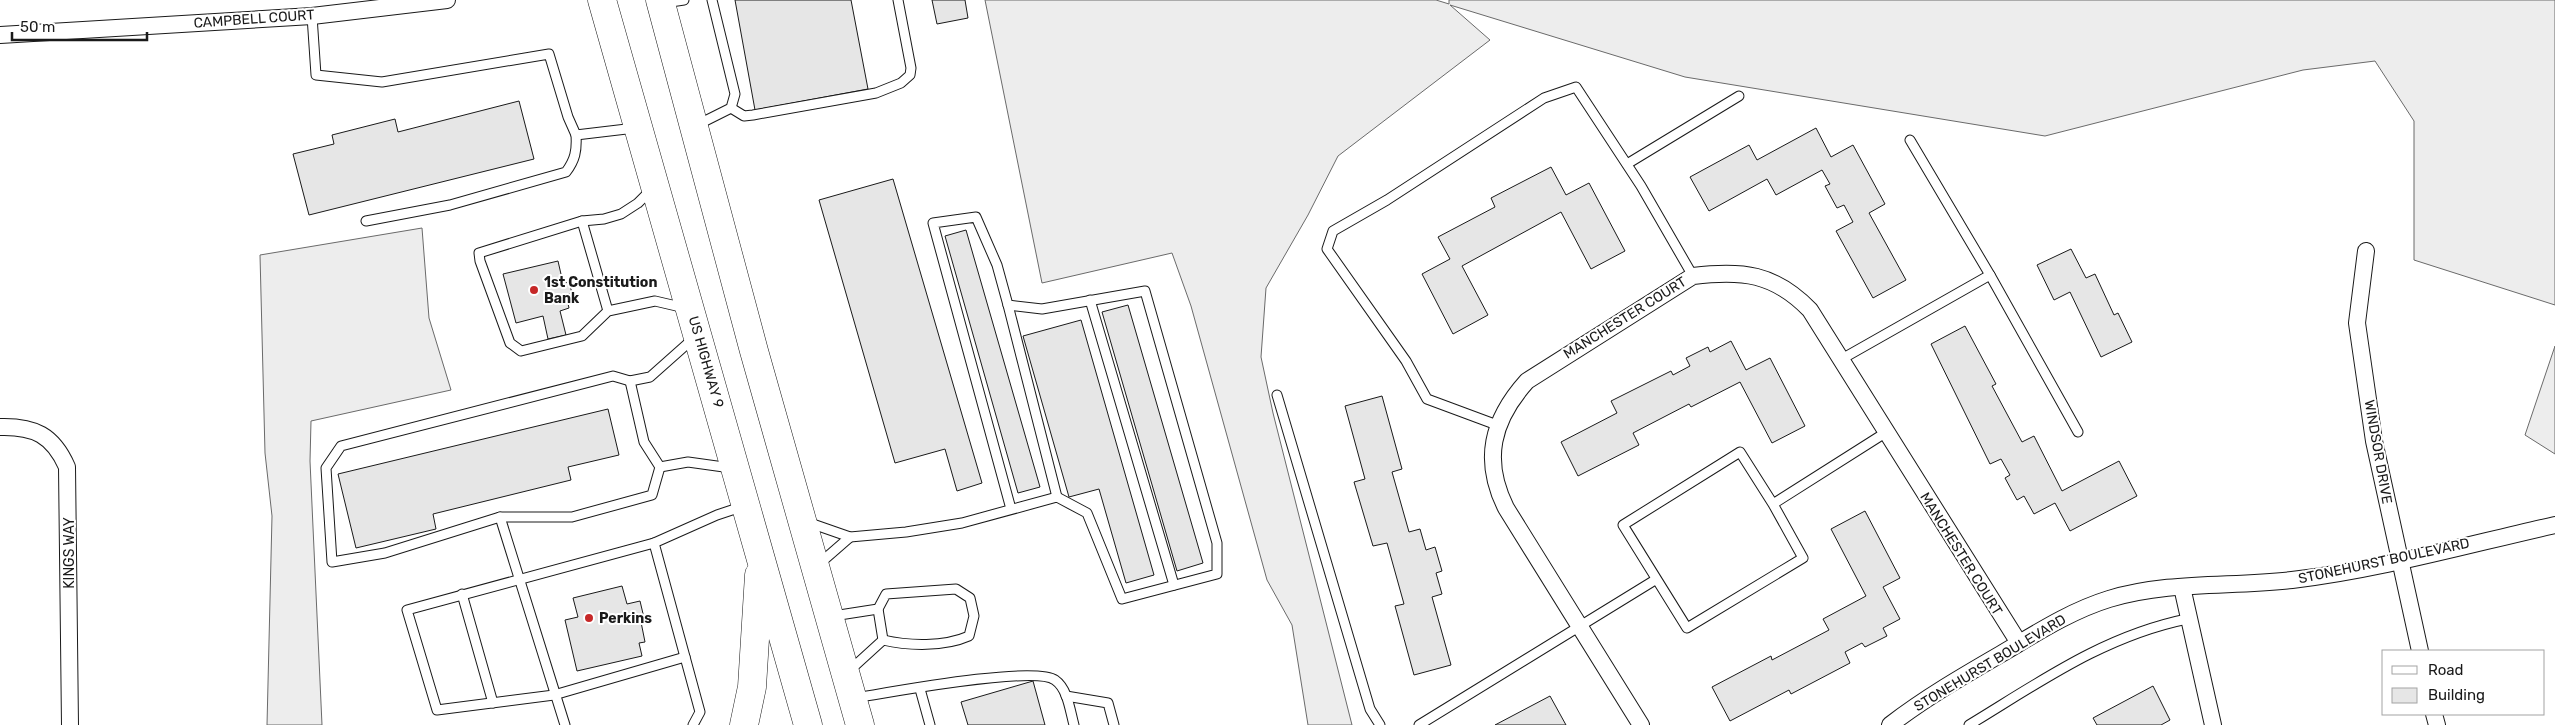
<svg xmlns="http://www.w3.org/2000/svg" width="2555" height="725" font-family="Rubik,sans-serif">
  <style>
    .built { fill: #ededed; stroke: #6a6a6a }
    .building { fill: #e6e6e6; stroke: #1a1a1a }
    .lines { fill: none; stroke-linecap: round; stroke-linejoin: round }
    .lane-casing { stroke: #1a1a1a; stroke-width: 11 }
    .street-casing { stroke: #1a1a1a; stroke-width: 18 }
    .highway-casing { stroke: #1a1a1a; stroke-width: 29 }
    .lane { stroke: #fff; stroke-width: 9 }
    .street { stroke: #fff; stroke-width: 16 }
    .highway { stroke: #fff; stroke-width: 28 }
    .poi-dot { fill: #c62828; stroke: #fff; stroke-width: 2 }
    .labels { text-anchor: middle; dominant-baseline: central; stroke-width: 4; stroke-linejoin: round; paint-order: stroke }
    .street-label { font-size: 14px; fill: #1a1a1a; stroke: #fff }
    .poi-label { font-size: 14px; font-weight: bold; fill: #1a1a1a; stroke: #fff; text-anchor: start }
  </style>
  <rect width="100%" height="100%" fill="#fff"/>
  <g class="built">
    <polygon points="985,0 1436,0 1449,4 1449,0 2555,0 2555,305 2414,260 2414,121 2375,61 2303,70 2045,136 1685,77 1450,5 1490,40 1338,156 1308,215 1266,288 1261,357 1273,413 1352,725 1308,725 1292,625 1267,580 1191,306 1172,253 1042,283"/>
    <polygon points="422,228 429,318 451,390 311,421 310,461 322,725 267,725 272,516 265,453 260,255"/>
    <polygon points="2555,346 2555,454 2525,435"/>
  </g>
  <g class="building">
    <polygon points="735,0 851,0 868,89 755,110"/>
    <polygon points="932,0 965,0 968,18 937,24"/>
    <polygon points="519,101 534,159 309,215 293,154 334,144 332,135 395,119 398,132"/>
    <polygon points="1816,128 1831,157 1853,145 1885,204 1869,213 1906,280 1873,298 1836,231 1853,222 1844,205 1837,208 1825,186 1830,184 1822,170 1776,195 1767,179 1709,211 1690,177 1749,145 1757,160"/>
    <polygon points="1551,167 1566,195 1589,183 1625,251 1591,269 1561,212 1462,266 1488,315 1453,334 1422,274 1450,259 1438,237 1495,207 1491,198"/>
    <polygon points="893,179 982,483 957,491 945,449 895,463 819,200"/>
    <polygon points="966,230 1040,487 1018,493 945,236"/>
    <polygon points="2071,249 2086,278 2095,274 2114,315 2118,313 2132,342 2101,357 2070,292 2054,300 2037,265"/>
    <polygon points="558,261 563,283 569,282 572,293 566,295 569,308 560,311 566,335 548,339 543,316 516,323 503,274"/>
    <polygon points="1128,305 1203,563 1177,571 1102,312"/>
    <polygon points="1081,320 1154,575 1126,583 1099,489 1069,497 1023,336"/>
    <polygon points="1965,326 1996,384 1992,386 2022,442 2034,436 2062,491 2119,461 2137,496 2070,531 2055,503 2034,514 2024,496 2017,500 2005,478 2010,475 2001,459 1990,464 1931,344"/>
    <polygon points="1731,341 1746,370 1770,358 1805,426 1772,443 1740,382 1691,407 1689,404 1633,433 1639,445 1578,476 1561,442 1617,413 1611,401 1671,371 1673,375 1690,366 1686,358 1708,347 1710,352"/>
    <polygon points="1382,396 1402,469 1392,472 1409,532 1420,529 1426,550 1435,547 1442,571 1436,573 1442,594 1432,597 1451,665 1414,675 1395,606 1404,604 1387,543 1373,546 1354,482 1365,479 1345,406"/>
    <polygon points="608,409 619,455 568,467 571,480 433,514 436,529 356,548 338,474"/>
    <polygon points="1865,511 1900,578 1883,587 1900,619 1883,628 1887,636 1865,647 1862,643 1845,652 1850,663 1791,694 1789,690 1730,721 1712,687 1771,656 1772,660 1829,630 1823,619 1866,596 1831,529"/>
    <polygon points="622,586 627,604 640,601 645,622 641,622 645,642 639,643 642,656 577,671 565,620 578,617 573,598"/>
    <polygon points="1033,681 1045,725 968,725 961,702"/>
    <polygon points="2153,686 2170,720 2161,725 2097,725 2093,718"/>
    <polygon points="1550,696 1566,725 1495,725"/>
  </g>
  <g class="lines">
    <defs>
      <g id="lane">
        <polyline points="664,3 684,0"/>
        <polyline points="312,16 316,75 382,82 549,54 568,117 576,135 635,128"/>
        <polyline points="731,108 744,116 753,115 876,93 901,83 910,75 911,68 898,0"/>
        <polyline points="697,125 731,108 735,94 712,0"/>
        <polyline points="1910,140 1990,275 2078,432"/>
        <polyline points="1627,164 1739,96"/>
        <polyline points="652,189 638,203 621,214 604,219 582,221 479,253 480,261 510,343 521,351 582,336 608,311 655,301 685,308"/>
        <path d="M 366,221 L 450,205 L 566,172 C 575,160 577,151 576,135"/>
        <polyline points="582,221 608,311"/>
        <polyline points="1090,300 1174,585"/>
        <polyline points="1008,305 1057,497"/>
        <polyline points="1840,360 1990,275"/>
        <polyline points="1277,395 1370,709 1380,725"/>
        <polyline points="1497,425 1427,399 1406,361 1327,249 1333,231 1387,200 1544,98 1576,87 1641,186 1693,276"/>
        <polyline points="660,467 688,462 731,468"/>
        <polyline points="1773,504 1740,452 1623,525 1687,628 1803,558 1773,504 1885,433"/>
        <polyline points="500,517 572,517 652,495 660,467 644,442 630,381"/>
        <polyline points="807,522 850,537 906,532 962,523 1057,497 1087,513 1122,599 1217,574 1217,543 1145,291 1042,309 1008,305 997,265 976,217 933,223 1011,509"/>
        <polyline points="654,543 407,610 437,710 554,695 685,657"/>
        <polyline points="819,564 850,537"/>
        <polyline points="462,594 493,703"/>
        <polyline points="878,609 883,640"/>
        <path d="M 833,616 L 878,609 L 886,594 L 956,589 L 970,598 L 974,616 L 969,636 C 944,647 909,646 883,640 L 849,671"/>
        <polyline points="920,689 930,725"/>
        <polyline points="1066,696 1108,703 1114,725"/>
        <path d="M 855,698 C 887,693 1034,665 1055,680 C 1068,689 1070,711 1074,725"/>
        <polyline points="565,725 500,517 385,553 332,562 326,468 341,446 613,376 630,381 650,377 695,337"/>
        <polyline points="693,725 700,712 654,543 717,515 744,506"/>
        <polyline points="1419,725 1655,580"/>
        <path d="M 1969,725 C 2040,682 2104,636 2187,619"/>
      </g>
      <g id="street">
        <polyline points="0,35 312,16 447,0"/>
        <polyline points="2366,251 2357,323 2374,441 2420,651"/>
        <path d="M 0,427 C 34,426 53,435 67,467 L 70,725"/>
        <polyline points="2182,587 2213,725"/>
        <polyline points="2434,714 2437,725"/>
        <path d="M 1641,725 L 1506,508 C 1482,460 1492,420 1527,381 L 1693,276 C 1742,270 1774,273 1810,310 L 2019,643"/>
        <path d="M 1890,725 C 1925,698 1963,676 2001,654 C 2035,634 2070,611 2109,599 C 2168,581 2231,587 2292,580 C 2378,570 2470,544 2555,525"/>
      </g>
      <g id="highway">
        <polyline points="602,0 808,725"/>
        <polyline points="660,0 754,351 860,725"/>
        <polyline points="744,725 752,687 759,575"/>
      </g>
    </defs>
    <use href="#lane" class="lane-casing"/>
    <use href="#street" class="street-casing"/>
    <use href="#highway" class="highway-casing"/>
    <use href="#lane" class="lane"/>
    <use href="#street" class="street"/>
    <use href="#highway" class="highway"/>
  </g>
  <g class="poi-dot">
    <circle cx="534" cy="290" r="5"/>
    <circle cx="589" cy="618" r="5"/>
  </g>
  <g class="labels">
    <g class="street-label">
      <text transform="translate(254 19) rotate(-4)">CAMPBELL COURT</text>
      <text transform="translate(1625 318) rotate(-32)">MANCHESTER COURT</text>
      <text transform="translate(706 362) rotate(74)">US HIGHWAY 9</text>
      <text transform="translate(2378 452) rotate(80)">WINDSOR DRIVE</text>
      <text transform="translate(69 553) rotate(-90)">KINGS WAY</text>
      <text transform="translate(1961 554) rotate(58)">MANCHESTER COURT</text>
      <text transform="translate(2384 561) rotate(-12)">STONEHURST BOULEVARD</text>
      <text transform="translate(1990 663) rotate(-31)">STONEHURST BOULEVARD</text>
    </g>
    <g class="poi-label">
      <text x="544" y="282">1st Constitution<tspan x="544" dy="16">Bank</tspan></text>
      <text x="599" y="618">Perkins</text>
    </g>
  </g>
  <rect x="2382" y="650" width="162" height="65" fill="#ffffff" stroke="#a3a3a3"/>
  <rect x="2392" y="666" width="25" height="8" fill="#ffffff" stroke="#a3a3a3"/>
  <text x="2428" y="675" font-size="15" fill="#1a1a1a">Road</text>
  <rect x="2392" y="688" width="25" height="15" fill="#e6e6e6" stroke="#a3a3a3"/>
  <text x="2428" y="700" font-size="15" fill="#1a1a1a">Building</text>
  <path d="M12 32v8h135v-8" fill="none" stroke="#1a1a1a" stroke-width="2.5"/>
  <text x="20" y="32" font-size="15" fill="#1a1a1a" stroke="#ffffff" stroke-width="4" paint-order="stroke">50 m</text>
</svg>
